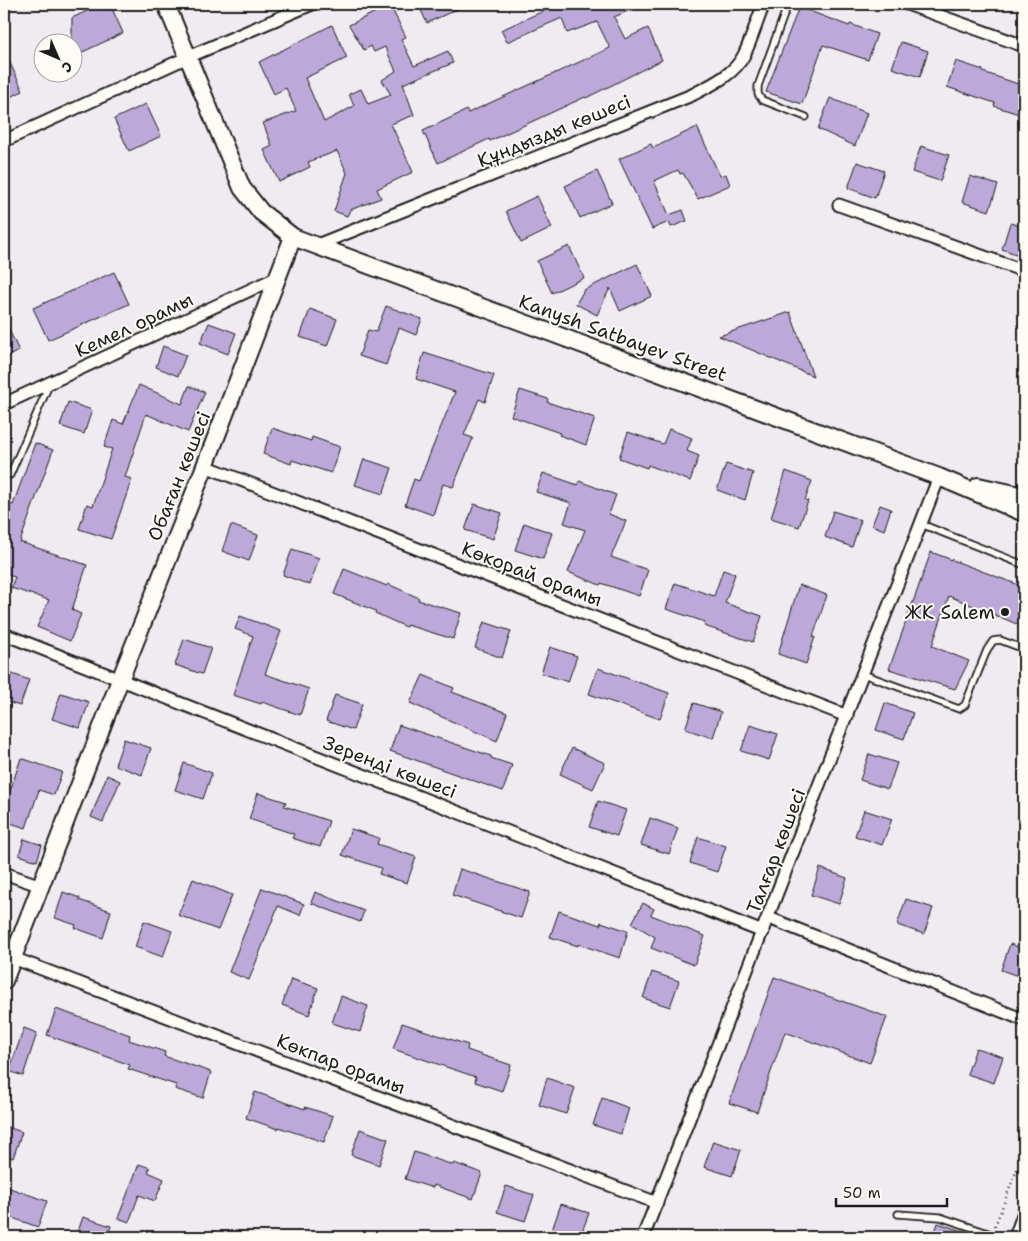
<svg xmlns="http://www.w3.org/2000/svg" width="1028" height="1241" font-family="'Shantell Sans',sans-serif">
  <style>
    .building { fill: #bca9d9; stroke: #1c1c1c }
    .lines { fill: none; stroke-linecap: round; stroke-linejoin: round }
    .lane-casing { stroke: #1c1c1c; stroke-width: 9 }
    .street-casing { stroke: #1c1c1c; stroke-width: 15 }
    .secondary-casing { stroke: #1c1c1c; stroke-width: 20 }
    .path { stroke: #1c1c1c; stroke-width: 2.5; stroke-dasharray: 1 4; stroke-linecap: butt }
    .lane { stroke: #fdfcf7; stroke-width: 5.5 }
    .street { stroke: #fdfcf7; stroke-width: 11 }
    .secondary { stroke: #fdfcf7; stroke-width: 16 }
    .poi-dot { fill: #1c1c1c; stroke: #fdfcf7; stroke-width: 2 }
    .labels { text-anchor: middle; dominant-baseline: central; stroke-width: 4; stroke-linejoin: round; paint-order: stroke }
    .street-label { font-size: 19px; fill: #1c1c1c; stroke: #fdfcf7 }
    .poi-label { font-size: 19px; fill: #1c1c1c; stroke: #fdfcf7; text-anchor: end }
  </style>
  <rect width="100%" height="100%" fill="#f0ebf1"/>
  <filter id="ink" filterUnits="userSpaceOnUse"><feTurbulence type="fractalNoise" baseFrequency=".02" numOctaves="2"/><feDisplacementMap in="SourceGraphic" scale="10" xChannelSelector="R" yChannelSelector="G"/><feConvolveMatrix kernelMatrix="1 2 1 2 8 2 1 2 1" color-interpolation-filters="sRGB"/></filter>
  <g filter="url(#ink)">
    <g class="building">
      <polygon points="102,4 110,4 123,33 72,57 72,18"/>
      <polygon points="418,4 468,4 427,23"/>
      <polygon points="559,4 644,4 614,17 625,39 648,28 662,60 586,98 585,97 490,141 489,139 438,163 423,131 467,110 468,113 610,48 597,22 567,33 562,18 507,42 501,30"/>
      <polygon points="390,5 406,37 401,39 414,66 448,51 453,63 403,84 414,115 391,124 413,172 377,189 381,198 350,210 347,216 334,211 347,173 337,151 308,162 310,167 279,182 264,150 272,146 263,123 296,111 286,88 274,94 259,62 332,25 347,58 305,78 324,122 354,106 349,94 361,89 368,104 391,95 382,80 396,71 385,47 374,52 371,46 364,50 349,25"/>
      <polygon points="799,7 849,26 850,24 877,34 868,60 823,45 802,104 766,92"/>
      <polygon points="901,42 928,51 920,77 892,68"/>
      <polygon points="4,50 23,91 4,100"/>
      <polygon points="956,61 983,70 983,72 1024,86 1024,109 1022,115 994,106 995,103 947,87"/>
      <polygon points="830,98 867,113 855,146 818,129"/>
      <polygon points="146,104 161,136 129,151 114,119"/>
      <polygon points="697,127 720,176 726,174 730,185 698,199 683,173 680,174 678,170 654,181 669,215 683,210 687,221 671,227 669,222 652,229 619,159 651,144 653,148"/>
      <polygon points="921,146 949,155 940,181 912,172"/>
      <polygon points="857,162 884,171 875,198 848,188"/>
      <polygon points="597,171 612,203 580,218 565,186"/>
      <polygon points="970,176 998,185 989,211 962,202"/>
      <polygon points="537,196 552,228 521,243 506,211"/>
      <polygon points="1010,223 1024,227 1024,257 1002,249"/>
      <polygon points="569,246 584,278 552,293 537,261"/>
      <polygon points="637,264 652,296 620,311 610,288 597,315 576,304 584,290"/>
      <polygon points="114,272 129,304 48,340 33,308"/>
      <polygon points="386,306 422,319 416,335 399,328 386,365 359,356 368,330 376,332"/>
      <polygon points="310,309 337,319 327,346 300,337"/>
      <polygon points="790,312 813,376 719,336"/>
      <polygon points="4,319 19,351 4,358"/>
      <polygon points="209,323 236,333 228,354 200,343"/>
      <polygon points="163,346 186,355 178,376 156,367"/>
      <polygon points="424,353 494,375 485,402 479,399 464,435 473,438 453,487 443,484 433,515 405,505 414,479 419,481 455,392 416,379"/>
      <polygon points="139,385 182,404 189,386 205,392 188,432 146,414 125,477 132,479 111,539 79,529 87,504 93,506 112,449 104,447 113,420 123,424"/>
      <polygon points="520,390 548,399 547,402 595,418 586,445 559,435 560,433 511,416"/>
      <polygon points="68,402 92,410 84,434 60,426"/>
      <polygon points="272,428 311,441 312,437 340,447 331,473 292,460 291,464 263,454"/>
      <polygon points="669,429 692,438 687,451 699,456 690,481 648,465 647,468 619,458 628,432 663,444"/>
      <polygon points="35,443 53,450 20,542 87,565 72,610 81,614 70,641 37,627 49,600 11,588 15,577 4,574 4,502 13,505"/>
      <polygon points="364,459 392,468 383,494 355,485"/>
      <polygon points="726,464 753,473 745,500 717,490"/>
      <polygon points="786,471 812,481 805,500 808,501 799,527 771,518"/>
      <polygon points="543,473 578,485 579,481 616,495 609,514 626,521 611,557 648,570 639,596 601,583 600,585 568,572 585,530 564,523 571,503 536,492"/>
      <polygon points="474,504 502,513 493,539 465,530"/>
      <polygon points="880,505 891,509 884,530 872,525"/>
      <polygon points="833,511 861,520 852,547 825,537"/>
      <polygon points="524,523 552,533 543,559 515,550"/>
      <polygon points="231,525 258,535 249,561 222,551"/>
      <polygon points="292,549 319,558 310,585 283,575"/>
      <polygon points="931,552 1024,587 1024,627 949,596 932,646 969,661 955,689 889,669"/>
      <polygon points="344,569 387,586 388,584 419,598 418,600 461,613 453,639 407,625 406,627 375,613 376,611 334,594"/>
      <polygon points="723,570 735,574 725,603 762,616 753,642 704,626 705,622 666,609 675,583 714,596"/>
      <polygon points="799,585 827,595 813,637 815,637 806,664 778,654"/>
      <polygon points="240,616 281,631 265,674 309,689 300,715 262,702 261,704 233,695 253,636 235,629"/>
      <polygon points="484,622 511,631 502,658 475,648"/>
      <polygon points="184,639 211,648 202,674 175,665"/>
      <polygon points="550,647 577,656 568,682 541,673"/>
      <polygon points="598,668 669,693 660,719 589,694"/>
      <polygon points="4,671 29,680 20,706 4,701"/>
      <polygon points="423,675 454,688 452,692 507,713 497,741 410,703"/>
      <polygon points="61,693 89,702 80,728 52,719"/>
      <polygon points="335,695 362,704 353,730 326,721"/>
      <polygon points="694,703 721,712 713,738 685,729"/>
      <polygon points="885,703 913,713 904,739 876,730"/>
      <polygon points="399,725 491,756 491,758 512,765 503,791 390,751"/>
      <polygon points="750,725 778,734 769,760 741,751"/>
      <polygon points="124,739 151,748 142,775 115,765"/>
      <polygon points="572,748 605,763 593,789 560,774"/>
      <polygon points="869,754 897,763 888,789 860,780"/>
      <polygon points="21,758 62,772 54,795 39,790 26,828 4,821 4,803 7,793 9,794"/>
      <polygon points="184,763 212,773 203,799 175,790"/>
      <polygon points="107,775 120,781 103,822 91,817"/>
      <polygon points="258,793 286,802 284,806 329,821 320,847 292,838 294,834 249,819"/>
      <polygon points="598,801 626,810 617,836 589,827"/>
      <polygon points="864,810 892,819 882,845 855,836"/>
      <polygon points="650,818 678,828 669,854 641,845"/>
      <polygon points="351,829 379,838 377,844 416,857 407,883 379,874 381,868 342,855"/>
      <polygon points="698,837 726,846 717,872 690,863"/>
      <polygon points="24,839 42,845 37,861 19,855"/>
      <polygon points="820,868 847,878 839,904 811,895"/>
      <polygon points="460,869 530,892 521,918 452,895"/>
      <polygon points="193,879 232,895 218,930 178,915"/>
      <polygon points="262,888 304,904 300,915 278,906 249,980 229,972"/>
      <polygon points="63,892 80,898 79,900 111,911 103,938 75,928 76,925 55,918"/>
      <polygon points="315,892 364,911 360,922 311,903"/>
      <polygon points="906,899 933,908 924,934 897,925"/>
      <polygon points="643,903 654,909 651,915 705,936 694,965 651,948 655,937 632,923"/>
      <polygon points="559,911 600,925 601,922 628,931 620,958 578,944 578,946 550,937"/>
      <polygon points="144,921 172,931 163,957 135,947"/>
      <polygon points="1010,944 1024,949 1024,978 1001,970"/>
      <polygon points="652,972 679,981 670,1007 643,998"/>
      <polygon points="774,977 887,1017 870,1063 785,1032 757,1112 729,1103"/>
      <polygon points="291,979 318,988 309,1015 282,1005"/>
      <polygon points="341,996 368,1006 360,1032 332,1023"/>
      <polygon points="56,1009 130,1035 129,1040 165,1052 164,1056 211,1072 203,1098 175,1089 176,1085 128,1069 130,1065 47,1035"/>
      <polygon points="402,1023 468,1045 467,1050 511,1065 502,1091 475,1082 476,1077 393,1049"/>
      <polygon points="24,1028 37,1033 23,1076 9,1071"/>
      <polygon points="976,1048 1003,1057 994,1083 967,1074"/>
      <polygon points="547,1078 575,1088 566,1114 539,1105"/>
      <polygon points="255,1092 305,1109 305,1107 333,1116 324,1142 278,1127 278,1129 246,1118"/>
      <polygon points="602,1098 629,1108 621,1134 593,1125"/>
      <polygon points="4,1126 22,1132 13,1158 4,1155"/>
      <polygon points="360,1129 388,1139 379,1165 351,1155"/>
      <polygon points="713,1141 741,1150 732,1176 704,1167"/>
      <polygon points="414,1152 453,1165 454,1163 482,1173 473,1199 434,1185 433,1188 405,1179"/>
      <polygon points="139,1164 150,1168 148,1172 164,1179 155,1201 139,1195 129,1222 118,1218"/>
      <polygon points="4,1186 47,1201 38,1227 4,1215"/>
      <polygon points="506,1186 534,1195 525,1221 497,1212"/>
      <polygon points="561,1204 589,1213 580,1237 573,1237 552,1230"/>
      <polygon points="83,1217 111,1226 107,1237 76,1237"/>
      <polygon points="938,1223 974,1235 973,1237 933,1237"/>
    </g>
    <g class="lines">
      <defs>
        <g id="lane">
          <polyline points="788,4 758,86 758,94 762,100 806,117"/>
          <polyline points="10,475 49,385"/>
          <polyline points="921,524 1024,565"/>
          <polyline points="863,674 959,709 965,705 987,650 993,641 1000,640 1024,649"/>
          <polyline points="898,1214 940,1217 1000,1237"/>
        </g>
        <g id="street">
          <polyline points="907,4 1024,46"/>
          <polyline points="4,141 188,57 312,4"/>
          <polyline points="839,205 1024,271"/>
          <path d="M 317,245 L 692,95 C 711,85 734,75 744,55 C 752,39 757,20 764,4"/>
          <polyline points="4,404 278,277"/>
          <polyline points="205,466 847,716"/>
          <polyline points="4,634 763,932"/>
          <polyline points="4,873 41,886"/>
          <polyline points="769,918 1024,1020"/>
          <polyline points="13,958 657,1203"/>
          <polyline points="643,1237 939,477"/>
          <polyline points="1015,1237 1024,1212"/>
        </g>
        <g id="secondary">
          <polyline points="166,4 242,188 261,212 293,237 939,477 1024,513"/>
          <polyline points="978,486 1024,496"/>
          <polyline points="4,981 120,680 205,466 293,237"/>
        </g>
      </defs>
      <use href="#lane" class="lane-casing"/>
      <use href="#street" class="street-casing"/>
      <use href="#secondary" class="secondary-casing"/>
      <g class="path">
        <polyline points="743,4 747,11"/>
        <polyline points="995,1226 1024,1151"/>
      </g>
      <use href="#lane" class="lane"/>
      <use href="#street" class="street"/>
      <use href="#secondary" class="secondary"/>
    </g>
  </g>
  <circle class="poi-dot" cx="1005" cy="612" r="5"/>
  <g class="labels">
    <g class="street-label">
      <text transform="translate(554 131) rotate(-22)">Құндызды көшесі</text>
      <text transform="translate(134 325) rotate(-25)">Кемел орамы</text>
      <text transform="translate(623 338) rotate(20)">Kanysh Satbayev Street</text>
      <text transform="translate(179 476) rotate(-68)">Обаған көшесі</text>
      <text transform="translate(532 574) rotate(21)">Көкорай орамы</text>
      <text transform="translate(390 767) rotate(21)">Зеренді көшесі</text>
      <text transform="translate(776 851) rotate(-69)">Талғар көшесі</text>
      <text transform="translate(341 1064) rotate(21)">Көкпар орамы</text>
    </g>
    <g class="poi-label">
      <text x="995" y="612">ЖК Salem</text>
    </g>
  </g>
  <rect width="1028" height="1241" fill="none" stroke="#fdfcf7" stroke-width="20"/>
  <rect x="10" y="10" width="1008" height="1221" fill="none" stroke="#1c1c1c" stroke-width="2" filter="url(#ink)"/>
  <g transform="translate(58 58) rotate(135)"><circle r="24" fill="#fdfcf7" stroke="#a3a29f"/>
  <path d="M0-4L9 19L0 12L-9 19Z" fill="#1c1c1c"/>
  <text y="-8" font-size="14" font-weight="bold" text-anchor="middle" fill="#1c1c1c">С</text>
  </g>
  <path d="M836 1198v8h111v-8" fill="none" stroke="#1c1c1c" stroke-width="2.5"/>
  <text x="843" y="1198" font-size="15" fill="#1c1c1c" stroke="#fdfcf7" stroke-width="4" paint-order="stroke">50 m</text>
</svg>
